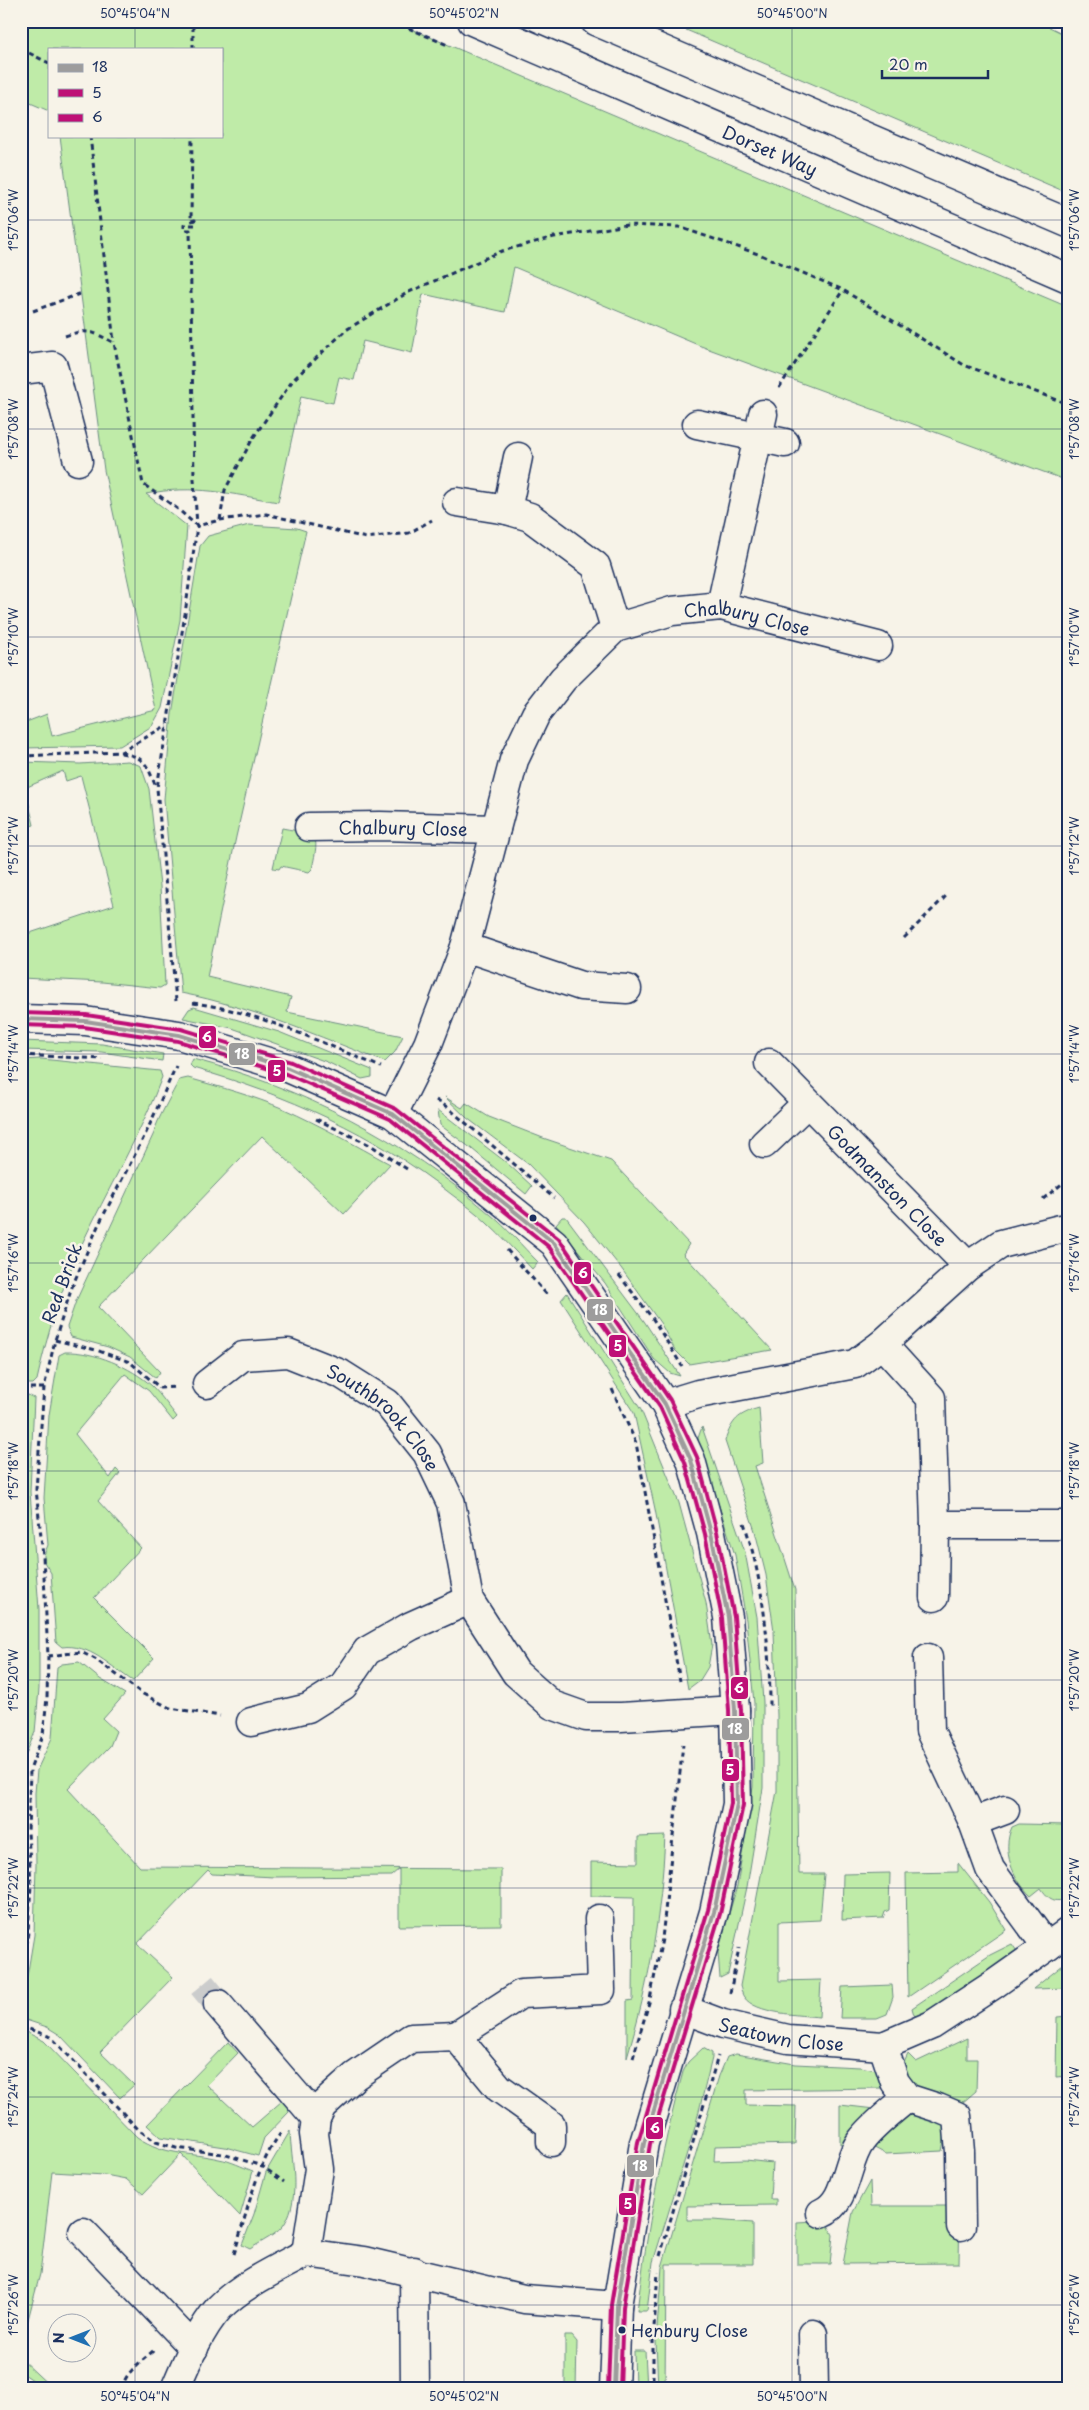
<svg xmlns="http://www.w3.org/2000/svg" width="1089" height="2410" font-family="'Playpen Sans',sans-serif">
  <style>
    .green { fill: #bfeba8; stroke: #6d8d83 }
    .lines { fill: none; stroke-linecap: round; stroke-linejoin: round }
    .minor-tunnel { stroke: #cbcccc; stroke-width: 28; stroke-dasharray: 28 14; stroke-linecap: butt }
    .minor-casing { stroke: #1b2f5e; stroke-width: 31 }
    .highway-casing { stroke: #1b2f5e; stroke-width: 31 }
    .path { stroke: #1b2f5e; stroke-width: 3; stroke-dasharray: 5 4; stroke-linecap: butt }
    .minor { stroke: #f7f3e8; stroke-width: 28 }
    .highway { stroke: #f7f3e8; stroke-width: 28 }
    .bus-1-casing { stroke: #f7f3e8; stroke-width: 8 }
    .bus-2-casing { stroke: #f7f3e8; stroke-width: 8 }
    .bus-3-casing { stroke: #f7f3e8; stroke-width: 8 }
    .bus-1 { stroke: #9d9c9c; stroke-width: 4 }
    .bus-2 { stroke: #be1076; stroke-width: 4 }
    .bus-3 { stroke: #be1076; stroke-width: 4 }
    .ticks { fill: none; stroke: #1b2f5e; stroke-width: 1; stroke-opacity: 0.45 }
    .bus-dot { fill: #1b2f5e; stroke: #f7f3e8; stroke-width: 2 }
    .labels { text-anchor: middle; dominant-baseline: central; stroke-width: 5; stroke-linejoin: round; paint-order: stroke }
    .bus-label { font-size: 17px; fill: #1b2f5e; stroke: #f7f3e8; text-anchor: start }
    .street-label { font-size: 18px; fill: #1b2f5e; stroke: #f7f3e8 }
    .line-badge { stroke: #f7f3e8; stroke-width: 2 }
    .badge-label { font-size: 14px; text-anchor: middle; font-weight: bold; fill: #fff }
    .neatline { fill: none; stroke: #1b2f5e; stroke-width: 2 }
    .ticks-label { font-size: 12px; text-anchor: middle; fill: #1b2f5e }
  </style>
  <rect width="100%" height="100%" fill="#f7f3e8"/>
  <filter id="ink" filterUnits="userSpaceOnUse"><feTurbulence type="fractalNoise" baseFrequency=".02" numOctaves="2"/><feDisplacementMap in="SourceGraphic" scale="10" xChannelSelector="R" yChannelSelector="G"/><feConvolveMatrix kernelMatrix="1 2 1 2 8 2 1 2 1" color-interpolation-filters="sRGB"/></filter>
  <g filter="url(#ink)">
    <g class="green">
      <path d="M 21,21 L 392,21 L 1068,307 L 1068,481 L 698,345 L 514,267 L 505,312 L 423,294 L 412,353 L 363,341 L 354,380 L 339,377 L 333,403 L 301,396 L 278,502 C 232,494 193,484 146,494 L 187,526 L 180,620 L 162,708 L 152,726 L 120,746 L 24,748 L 21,724 L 47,714 L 52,736 L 156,710 L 104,470 L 60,136 L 221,136 L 221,49 L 49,49 L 49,111 L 21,99 Z"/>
      <polygon points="665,21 1037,21 1068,36 1068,193"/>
      <path d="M 249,525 L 297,528 L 306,531 L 236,837 L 207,977 L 291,997 L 287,1012 L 403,1036 L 395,1052 L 385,1062 C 318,1036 252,1007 181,993 L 164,799 L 172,714 L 200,546 L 208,536 Z"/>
      <polygon points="128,761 141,766 149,789 160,886 165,985 160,988 102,982 21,978 21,936 114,905 81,776 66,781 63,771 25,788 34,825 26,827 21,809 21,765 23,762 80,764"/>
      <path d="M 282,828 C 318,835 320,831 312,869 L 309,872 L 281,866 L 279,869 L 273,868 Z"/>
      <polygon points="194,1007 279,1032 372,1070 372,1077 362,1079 327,1062 232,1028 183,1018 189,1009"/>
      <polygon points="21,1041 102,1044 163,1054 162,1061 101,1052 21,1050"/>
      <path d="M 41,1059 L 160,1071 L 162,1077 C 140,1136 107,1190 81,1246 C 61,1288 47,1335 37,1380 L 33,1384 L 21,1384 L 21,1060 Z"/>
      <path d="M 193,1059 C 303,1088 403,1139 490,1214 C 507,1228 522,1246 538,1262 L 532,1269 C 517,1253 502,1237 487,1223 C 476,1212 463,1203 451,1194 C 374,1133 287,1095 193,1068 L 190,1065 Z"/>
      <path d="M 188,1078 C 220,1087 253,1096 284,1109 C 320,1125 355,1145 390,1164 L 344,1214 L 262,1136 L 98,1307 L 160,1372 L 156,1378 L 130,1357 L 108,1347 L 71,1337 L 67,1327 L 76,1301 L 154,1133 C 155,1123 174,1091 179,1080 Z"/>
      <polygon points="445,1097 462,1108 466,1103 489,1117 543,1138 611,1161 689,1244 683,1254 772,1350 689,1364 675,1350 661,1324 621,1268 584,1222 528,1164 467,1118"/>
      <polygon points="438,1110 507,1163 532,1186 526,1194 472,1149 440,1125"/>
      <polygon points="562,1217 566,1217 644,1321 680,1376 670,1373 654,1359 605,1283 556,1224"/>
      <polygon points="567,1293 641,1410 679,1503 706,1603 712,1645 708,1667 700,1680 688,1689 655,1509 634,1413 561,1300"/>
      <path d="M 65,1352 C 94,1351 131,1367 152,1386 C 161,1395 169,1407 177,1417 L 173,1421 L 149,1391 L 125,1374 L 75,1434 L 110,1478 L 116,1469 L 120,1473 L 98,1501 L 141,1548 L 94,1598 L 154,1658 L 133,1681 C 111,1667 89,1643 62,1647 L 56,1642 L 51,1573 L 44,1562 L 44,1555 L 48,1545 L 44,1498 L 49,1415 L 59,1355 Z"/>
      <polygon points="28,1395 34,1398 30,1492 39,1609 39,1689 35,1732 21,1766 21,1396"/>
      <path d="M 759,1408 L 763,1463 L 755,1466 L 795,1590 L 799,1874 L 824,1874 L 820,1920 L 779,1922 L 779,1981 L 821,1980 L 819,2017 C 801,2015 755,2014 744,1997 C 742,1995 741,1989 740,1986 L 777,1791 L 777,1716 L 774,1631 L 766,1575 L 755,1531 L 725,1441 C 732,1420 738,1414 759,1408 Z"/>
      <polygon points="702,1427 745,1552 757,1617 763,1702 763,1788 747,1887 728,1974 720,1978 718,1952 737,1886 753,1787 754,1703 746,1620 735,1555 699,1445 698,1438"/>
      <polygon points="79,1662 100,1679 125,1694 103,1719 116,1731 110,1746 68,1789 140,1867 501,1869 501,1925 399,1926 399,1869 391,1876 275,1877 212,1874 208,1870 137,1944 173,1977 100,2052 134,2085 120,2098 60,2035 47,2027 26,2020 21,2013 21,1999 28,1971 34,1935 36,1865 35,1793 37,1770 52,1738 57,1667 62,1664"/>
      <path d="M 1019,1824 L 1068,1825 L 1068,1898 C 1056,1904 1048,1899 1041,1888 L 1031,1896 C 1013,1879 1001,1851 1012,1827 Z"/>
      <path d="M 665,1836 C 661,1916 650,1980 627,2057 L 627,2001 L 633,2000 L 634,1897 L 591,1896 L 591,1862 L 638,1863 L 638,1837 Z"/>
      <polygon points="958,1863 989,1902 1006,1930 908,1997 906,1873 958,1872"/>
      <polygon points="890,1873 889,1910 885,1912 883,1918 842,1920 843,1874"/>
      <polygon points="1012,1944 1025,1963 932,2025 914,2015 912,2008 990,1955"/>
      <polygon points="1068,1961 1068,1988 1033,1989"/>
      <polygon points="892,1985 893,1997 887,2014 877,2018 840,2018 842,1987"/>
      <polygon points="1068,2016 1068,2076 1056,2077 1057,2017"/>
      <path d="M 26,2032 L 44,2041 L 137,2137 C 165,2156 188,2152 219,2159 C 231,2161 242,2167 253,2171 L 240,2216 L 181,2154 L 143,2194 L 126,2179 L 105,2175 L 52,2172 L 40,2274 L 21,2346 L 21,2033 Z"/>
      <polygon points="967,2038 967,2059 977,2059 976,2091 962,2103 957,2116 946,2130 942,2151 886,2154 861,2141 840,2144 840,2105 892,2111 895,2082 908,2054 916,2062"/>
      <polygon points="228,2042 238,2053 207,2085 252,2127 282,2101 288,2106 289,2112 264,2138 258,2156 225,2147 160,2137 147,2125"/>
      <path d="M 703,2048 L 712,2053 L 712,2058 L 695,2127 L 653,2262 L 647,2311 L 637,2311 C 647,2230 661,2151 683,2072 L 688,2062 Z"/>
      <polygon points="736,2054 795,2064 860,2067 881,2071 883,2078 882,2088 746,2090 746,2105 796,2106 795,2144 715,2146 714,2161 746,2160 772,2163 770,2199 776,2199 776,2205 687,2206 687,2220 713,2220 753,2223 753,2264 666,2264 665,2389 658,2389 656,2340 662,2267 719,2076 727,2057"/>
      <path d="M 290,2131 C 291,2160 301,2196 285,2223 C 279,2234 260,2242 250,2249 L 242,2245 L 254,2214 L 266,2172 Z"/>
      <polygon points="870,2181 871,2206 960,2206 959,2263 843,2264 853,2212"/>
      <polygon points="814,2221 827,2223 833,2235 830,2264 797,2264 797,2222"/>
      <polygon points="565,2336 572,2336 577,2342 576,2389 565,2389"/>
      <polygon points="634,2351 645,2351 647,2389 635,2389"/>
      <polygon points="21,2359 53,2389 46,2389 21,2372"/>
    </g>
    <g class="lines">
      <polyline class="minor-tunnel" points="202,1985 218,2004"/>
      <defs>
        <g id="minor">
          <polyline points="21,370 53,366 78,461"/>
          <polyline points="697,424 785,443"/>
          <polyline points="457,502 507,510 530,517 596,566 615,628"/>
          <polyline points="507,510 518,457"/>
          <polyline points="721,606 763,414"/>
          <path id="s1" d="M 309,827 L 380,826 L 496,829"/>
          <polyline points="465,947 581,986 627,989"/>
          <polyline points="21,1019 85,1021 179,1035 288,1068 393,1114 554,1243 665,1404 691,1460 711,1533 728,1617 735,1710 737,1804 714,1912 644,2143 617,2306 614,2389"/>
          <path id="s2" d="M 769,1063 L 968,1266"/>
          <path id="s3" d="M 393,1114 L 428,1044 L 465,947 L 514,760 L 536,714 L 563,679 L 615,628 L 672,611 L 721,606 L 878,646"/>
          <polyline points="764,1144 807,1103"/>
          <polyline points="882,1344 931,1398 935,1525 934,1597"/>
          <path id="s4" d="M 207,1384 L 243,1356 L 288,1353 L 341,1374 L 387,1403 L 427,1453 L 451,1503 L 469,1600 L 516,1673 L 552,1705 L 586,1717 L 621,1717 L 735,1710"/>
          <polyline points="665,1404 698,1394 855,1364 882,1344 968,1266 1001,1244 1060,1229 1068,1230"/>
          <polyline points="935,1525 1068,1525"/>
          <polyline points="928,1658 930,1731 973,1822 990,1869 1047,1947"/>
          <polyline points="251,1722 308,1708 343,1686 367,1651 411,1626 469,1600"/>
          <polyline points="973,1822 1005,1810"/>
          <polyline points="218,2004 316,2118"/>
          <path id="s5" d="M 683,2009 L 723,2024 L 788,2039 L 883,2046 L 932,2025 L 993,1985 L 1068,1932"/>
          <polyline points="456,2036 411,2038 355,2076 322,2106 316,2118 314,2134 319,2169 306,2253 364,2261 524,2299 617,2306"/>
          <polyline points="456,2036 521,1994 601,1990 599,1919"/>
          <polyline points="456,2036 499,2088 551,2125 551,2142"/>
          <polyline points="907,2098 938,2108 957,2116 960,2152 961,2226"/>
          <path d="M 821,2213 C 848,2202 845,2162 861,2141 C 873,2125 892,2111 907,2098 L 895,2082 L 883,2046"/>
          <polyline points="83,2232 194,2348"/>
          <polyline points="414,2271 415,2389"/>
          <polyline points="813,2334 814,2389"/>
          <path d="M 175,2389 C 186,2363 200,2329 219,2308 C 241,2285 278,2268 306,2253"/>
        </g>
        <g id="highway">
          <path id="s6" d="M 472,21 L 1068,278"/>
          <polyline points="595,21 1068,223"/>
        </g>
      </defs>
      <use href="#minor" class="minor-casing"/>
      <use href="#highway" class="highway-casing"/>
      <g class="path">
        <polyline points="392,21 450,46"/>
        <polyline points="21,49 49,63"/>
        <polyline points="193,49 193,21"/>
        <polyline points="90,136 114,342"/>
        <polyline points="33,311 82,293"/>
        <path d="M 65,336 C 88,328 94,332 114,343 L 143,484 L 179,510 L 197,526 L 220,520 L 266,514 L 366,538 L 409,533 L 432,520"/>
        <polyline points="779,388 843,290"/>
        <polyline points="220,520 225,490 253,438 293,380 346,330 407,293 502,251 554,237 627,225 679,227 761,255 843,290 964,365 1068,404"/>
        <path d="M 121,753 C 146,757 147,765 156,787"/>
        <polyline points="21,756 121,752 167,725"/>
        <polyline points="904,938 947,895"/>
        <polyline points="176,1001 157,788 185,614 197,526 194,479 190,230 184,230 184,225 195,225 195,220 191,221 192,136"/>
        <path d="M 193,1003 C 258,1011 321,1043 381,1067"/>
        <polyline points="21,1055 102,1059"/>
        <polyline points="436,1100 447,1107 554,1198"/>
        <polyline points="316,1119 372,1146 407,1169"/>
        <polyline points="1043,1199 1068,1179"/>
        <polyline points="507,1250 549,1297"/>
        <polyline points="619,1275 653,1319 682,1366"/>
        <polyline points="55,1340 96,1350 130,1362 160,1388 176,1387"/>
        <polyline points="21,1388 44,1388"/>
        <polyline points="612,1389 636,1443 680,1681"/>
        <path d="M 744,1523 C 763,1578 770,1648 770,1707"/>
        <polyline points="48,1656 81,1652 95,1659 143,1694 170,1708 220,1716"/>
        <polyline points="21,1853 31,1854"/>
        <polyline points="21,1982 28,1932 31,1885 28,1832 30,1770 43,1735 47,1698 48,1656 43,1556 36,1489 44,1388 55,1340 72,1287 98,1226 146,1133 176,1066"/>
        <polyline points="730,1993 739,1948"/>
        <polyline points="21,2026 51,2037 138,2129 156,2142 176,2148 223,2154 262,2166 284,2182"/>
        <polyline points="633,2058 650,1999 662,1939 683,1744"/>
        <path d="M 234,2254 C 247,2214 255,2167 281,2133"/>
        <polyline points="660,2256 718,2056"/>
        <polyline points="21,2381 32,2389"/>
        <path d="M 123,2389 C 122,2374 144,2360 154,2350"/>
        <polyline points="653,2389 653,2341 658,2272"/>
      </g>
      <use href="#minor" class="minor"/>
      <use href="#highway" class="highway"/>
      <defs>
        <polyline id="bus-1" points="21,1019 85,1021 179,1035 288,1068 393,1114 554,1243 665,1404 691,1460 711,1533 728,1617 735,1710 737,1804 714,1912 644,2143 617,2306 614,2389"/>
        <polyline id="bus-2" points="21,1025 84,1027 178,1041 286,1074 390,1119 549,1247 660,1407 685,1462 705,1534 722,1618 729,1710 731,1803 708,1910 638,2142 611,2305 608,2389"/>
        <polyline id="bus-3" points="21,1013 86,1015 181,1029 291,1062 396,1109 559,1239 670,1400 697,1457 717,1532 734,1617 741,1710 743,1805 720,1914 650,2144 623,2307 620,2389"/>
      </defs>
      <use href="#bus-1" class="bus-1-casing"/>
      <use href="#bus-2" class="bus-2-casing"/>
      <use href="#bus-3" class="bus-3-casing"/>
      <use href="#bus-1" class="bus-1"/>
      <use href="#bus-2" class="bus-2"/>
      <use href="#bus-3" class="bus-3"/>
    </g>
  </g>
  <path class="ticks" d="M 135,21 L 135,49M 464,21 L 464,2389M 792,21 L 792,2389M 135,136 L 135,2389M 21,220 L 1068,220M 21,429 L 1068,429M 21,637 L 1068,637M 21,846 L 1068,846M 21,1054 L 1068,1054M 21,1263 L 1068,1263M 21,1471 L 1068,1471M 21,1680 L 1068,1680M 21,1888 L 1068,1888M 21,2097 L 1068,2097M 21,2305 L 1068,2305"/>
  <g class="bus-dot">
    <circle cx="533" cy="1218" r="4.5"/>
    <circle cx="622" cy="2330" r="4.5"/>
  </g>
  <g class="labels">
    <g class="bus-label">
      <text x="631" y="2330">Henbury Close</text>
    </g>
    <g class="street-label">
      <text stroke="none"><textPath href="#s6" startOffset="325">Dorset Way</textPath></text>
      <text stroke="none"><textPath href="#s3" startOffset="679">Chalbury Close</textPath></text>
      <text stroke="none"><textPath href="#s1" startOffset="94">Chalbury Close</textPath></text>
      <text stroke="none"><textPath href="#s2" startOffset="170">Godmanston Close</textPath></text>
      <text transform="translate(61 1283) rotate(-70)">Red Brick</text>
      <text stroke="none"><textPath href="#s4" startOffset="209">Southbrook Close</textPath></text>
      <text stroke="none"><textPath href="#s5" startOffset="102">Seatown Close</textPath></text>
    </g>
  </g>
  <g class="line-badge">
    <rect x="198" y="1025" width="19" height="24" rx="5" fill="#be1076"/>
    <rect x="228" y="1042" width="28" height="24" rx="5" fill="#9d9c9c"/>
    <rect x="267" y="1059" width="19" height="24" rx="5" fill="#be1076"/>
    <rect x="573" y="1261" width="19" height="24" rx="5" fill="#be1076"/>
    <rect x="586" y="1298" width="28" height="24" rx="5" fill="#9d9c9c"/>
    <rect x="608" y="1334" width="19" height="24" rx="5" fill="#be1076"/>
    <rect x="730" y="1676" width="19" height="24" rx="5" fill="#be1076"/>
    <rect x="721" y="1717" width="29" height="24" rx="5" fill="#9d9c9c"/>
    <rect x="721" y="1758" width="19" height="24" rx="5" fill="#be1076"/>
    <rect x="645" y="2116" width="19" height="24" rx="5" fill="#be1076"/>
    <rect x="626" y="2154" width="29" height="24" rx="5" fill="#9d9c9c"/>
    <rect x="618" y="2192" width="19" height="24" rx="5" fill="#be1076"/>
  </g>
  <g class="badge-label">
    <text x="207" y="1042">6</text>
    <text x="242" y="1059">18</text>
    <text x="277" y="1076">5</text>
    <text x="583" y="1278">6</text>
    <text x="600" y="1315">18</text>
    <text x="618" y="1351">5</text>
    <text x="739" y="1693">6</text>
    <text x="735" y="1734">18</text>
    <text x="730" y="1775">5</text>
    <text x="655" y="2133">6</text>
    <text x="640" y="2171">18</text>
    <text x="628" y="2209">5</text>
  </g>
  <rect width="1089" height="2410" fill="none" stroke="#f7f3e8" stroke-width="55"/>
  <rect x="48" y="48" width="175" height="90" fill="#f7f3e8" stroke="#9fa5b1"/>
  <rect x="58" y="64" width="25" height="8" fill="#9d9c9c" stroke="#9fa5b1"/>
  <text x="92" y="72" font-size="15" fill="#1b2f5e">18</text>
  <rect x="58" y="89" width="25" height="8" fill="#be1076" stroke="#9fa5b1"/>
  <text x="92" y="98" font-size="15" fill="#1b2f5e">5</text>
  <rect x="58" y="114" width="25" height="8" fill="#be1076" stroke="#9fa5b1"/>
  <text x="92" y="122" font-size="15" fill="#1b2f5e">6</text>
  <g transform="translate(72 2338) rotate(270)"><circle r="24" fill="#f7f3e8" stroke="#9fa5b1"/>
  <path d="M0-4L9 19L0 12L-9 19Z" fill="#1f6fb2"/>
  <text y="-8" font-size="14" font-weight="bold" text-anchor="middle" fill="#1b2f5e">N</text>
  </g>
  <path d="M882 70v8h106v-8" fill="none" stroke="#1b2f5e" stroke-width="2.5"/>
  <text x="889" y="70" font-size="15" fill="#1b2f5e" stroke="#f7f3e8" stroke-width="4" paint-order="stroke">20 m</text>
  <rect x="28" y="28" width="1034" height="2354" class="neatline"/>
  <g class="ticks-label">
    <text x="135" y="18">50°45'04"N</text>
    <text x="464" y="18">50°45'02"N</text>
    <text x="792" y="18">50°45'00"N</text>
    <text transform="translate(1075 220) rotate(-90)" y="4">1°57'06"W</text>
    <text transform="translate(14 220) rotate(-90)" y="4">1°57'06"W</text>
    <text transform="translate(1075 429) rotate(-90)" y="4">1°57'08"W</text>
    <text transform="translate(14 429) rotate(-90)" y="4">1°57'08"W</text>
    <text transform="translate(1075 637) rotate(-90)" y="4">1°57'10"W</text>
    <text transform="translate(14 637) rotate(-90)" y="4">1°57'10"W</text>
    <text transform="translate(1075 846) rotate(-90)" y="4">1°57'12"W</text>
    <text transform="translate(14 846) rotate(-90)" y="4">1°57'12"W</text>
    <text transform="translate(1075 1054) rotate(-90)" y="4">1°57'14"W</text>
    <text transform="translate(14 1054) rotate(-90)" y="4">1°57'14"W</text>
    <text transform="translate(1075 1263) rotate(-90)" y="4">1°57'16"W</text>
    <text transform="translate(14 1263) rotate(-90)" y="4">1°57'16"W</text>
    <text transform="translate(1075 1471) rotate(-90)" y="4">1°57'18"W</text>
    <text transform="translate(14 1471) rotate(-90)" y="4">1°57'18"W</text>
    <text transform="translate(1075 1680) rotate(-90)" y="4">1°57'20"W</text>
    <text transform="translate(14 1680) rotate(-90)" y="4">1°57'20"W</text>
    <text transform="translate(1075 1888) rotate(-90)" y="4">1°57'22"W</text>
    <text transform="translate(14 1888) rotate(-90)" y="4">1°57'22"W</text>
    <text transform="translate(1075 2097) rotate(-90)" y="4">1°57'24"W</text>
    <text transform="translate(14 2097) rotate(-90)" y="4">1°57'24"W</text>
    <text transform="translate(1075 2305) rotate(-90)" y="4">1°57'26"W</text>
    <text transform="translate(14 2305) rotate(-90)" y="4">1°57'26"W</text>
    <text x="135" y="2401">50°45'04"N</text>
    <text x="464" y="2401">50°45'02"N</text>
    <text x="792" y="2401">50°45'00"N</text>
  </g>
</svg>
